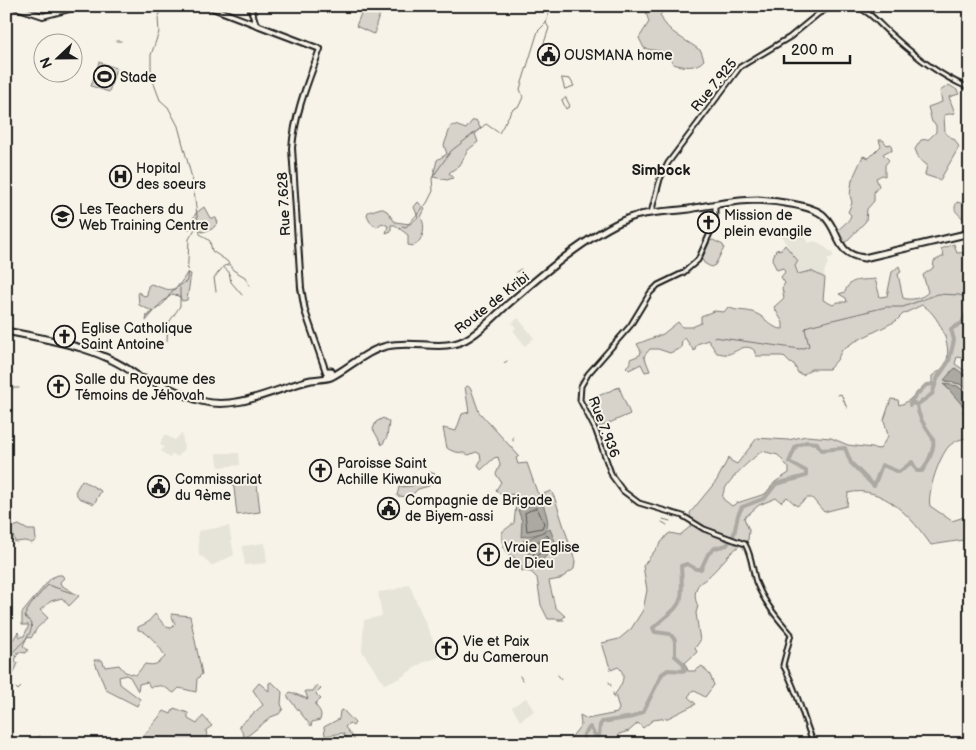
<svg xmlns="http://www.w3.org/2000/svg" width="976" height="750" font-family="'Balsamiq Sans',sans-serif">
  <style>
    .built { fill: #e6e3d9 }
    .green { fill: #d7d3cb; stroke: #7a7874; fill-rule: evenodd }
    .water { fill: #aca9a2; stroke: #72716c }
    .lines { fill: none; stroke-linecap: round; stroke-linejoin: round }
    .shore { stroke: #565452; stroke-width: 1 }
    .stream { stroke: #72716c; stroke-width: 1 }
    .river { stroke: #aca9a2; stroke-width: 4 }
    .tertiary-casing { stroke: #1c1c1c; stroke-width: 7 }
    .secondary-casing { stroke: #1c1c1c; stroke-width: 8 }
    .primary-casing { stroke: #1c1c1c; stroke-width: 9 }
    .tertiary { stroke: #f7f3e8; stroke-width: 3 }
    .secondary { stroke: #f7f3e8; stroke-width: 4 }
    .primary { stroke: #f7f3e8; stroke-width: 5 }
    .labels { text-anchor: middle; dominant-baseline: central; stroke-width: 4; stroke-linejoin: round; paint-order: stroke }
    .poi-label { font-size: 14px; fill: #1c1c1c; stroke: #f7f3e8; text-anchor: start }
    .street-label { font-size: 14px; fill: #1c1c1c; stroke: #f7f3e8 }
    .neighbourhood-label { font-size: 15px; font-weight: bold; fill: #1c1c1c; stroke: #f7f3e8 }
  </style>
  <rect width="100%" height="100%" fill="#f7f3e8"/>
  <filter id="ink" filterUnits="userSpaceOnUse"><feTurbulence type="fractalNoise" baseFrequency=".02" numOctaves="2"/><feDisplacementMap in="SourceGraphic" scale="10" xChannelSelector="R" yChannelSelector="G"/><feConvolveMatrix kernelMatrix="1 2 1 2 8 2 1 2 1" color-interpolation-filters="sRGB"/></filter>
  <g filter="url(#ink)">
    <g class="built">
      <polygon points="793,230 801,231 809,243 814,241 820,243 833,254 833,257 827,259 828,262 824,272 825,278 811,271 799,274 795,266 797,261 780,234 780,232"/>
      <polygon points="518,318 534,338 525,346 513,330 516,328 512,323"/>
      <polygon points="182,433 184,449 178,457 172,454 170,458 161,451 164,447 160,445 162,438 165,435 175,440"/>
      <polygon points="216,453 239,453 240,465 219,467"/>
      <polygon points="229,526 234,555 211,566 203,557 199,556 198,531"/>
      <polygon points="265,543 267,563 245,565 242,546"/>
      <polygon points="409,584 440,657 422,663 400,678 384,684 362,651 364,620 382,616 378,592 394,590"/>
      <polygon points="526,698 534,711 520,721 512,707"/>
    </g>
    <g class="green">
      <polygon points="368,6 379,6 381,12 376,24 376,32 373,34 356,26 362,11"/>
      <path d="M 641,6 L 664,6 L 664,11 L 660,15 C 667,33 687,40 701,51 L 704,60 C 696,69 683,67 673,64 C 665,47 660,53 644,48 L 639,38 L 649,22 L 645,9 Z"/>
      <polygon points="99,62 116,68 109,92 91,86"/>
      <polygon points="949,85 957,90 959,94 949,97 955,113 944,115 945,133 955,140 959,147 940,180 925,175 927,165 919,159 915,149 921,140 929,139 936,132 936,125 932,122 928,107 942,102 940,91"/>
      <polygon points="476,120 481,129 475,134 478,142 468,150 460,165 449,173 453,178 447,180 433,177 437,160 447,154 444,145 451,126 455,125 466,129 472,121"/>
      <path d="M 879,140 L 883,140 L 887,145 L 891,144 L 892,151 L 888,151 L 883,154 L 889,160 L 885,165 L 885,176 L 882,175 L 876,178 L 879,186 L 874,192 L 874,201 L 867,209 L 866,221 L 840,248 L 835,236 C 838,226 849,224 851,215 L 848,212 L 852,203 L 850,195 L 852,180 L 863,156 L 869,158 L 881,146 Z"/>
      <path d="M 418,202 L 425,209 L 421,217 C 426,227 424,239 414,246 L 408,245 L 408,235 L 395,225 L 391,225 L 391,231 L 386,233 L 388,226 L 382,223 L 377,227 L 371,223 L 367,215 L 368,212 L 381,208 L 387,211 L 395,222 L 410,224 L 418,217 L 414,207 Z"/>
      <path d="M 957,202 L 970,206 L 970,237 C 968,232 968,225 965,221 C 960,213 951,213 957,202 Z"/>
      <polygon points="204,207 210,218 216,218 218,223 212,229 202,232 197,227 188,229 196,213"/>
      <polygon points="713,240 723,245 724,248 715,265 711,267 704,263 702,259 710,241"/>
      <path d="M 954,244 L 957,253 L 970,252 L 970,325 L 968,327 L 970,359 L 957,357 L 955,364 L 970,374 L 970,379 L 951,371 L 946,381 L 960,384 L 970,390 L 970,395 L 957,386 L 944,385 L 956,396 L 963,406 L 970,408 L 970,412 L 963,411 L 967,428 L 970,429 L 970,442 L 967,438 C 960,439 955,441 949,446 C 939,457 927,492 930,506 L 952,521 L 970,515 L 970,539 L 931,545 C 913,519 883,484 848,493 L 847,506 L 824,512 L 812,498 L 807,498 L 797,506 L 787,497 L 781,502 L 776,498 L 759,505 L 744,518 L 749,530 L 748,540 C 730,550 721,566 706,579 C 706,579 700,583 700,583 C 694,589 694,599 698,606 L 696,613 L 700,641 L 695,648 L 697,652 L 685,663 L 688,671 L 695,671 L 702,666 L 710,675 L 714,685 L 705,697 L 693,690 L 688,697 L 696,704 L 668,718 L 653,720 L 643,728 L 638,723 L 629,731 L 619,734 L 618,742 L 616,744 L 566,744 L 581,725 L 580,715 L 587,719 L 617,713 L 619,709 L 615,694 C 621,686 628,675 618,667 L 611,670 L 610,668 L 602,643 L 619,639 L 631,629 L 643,610 L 647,590 L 643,566 L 667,535 L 670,533 L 680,535 L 691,526 L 690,513 L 717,480 L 729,457 L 731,461 L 737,464 L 757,438 L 788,440 L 806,436 L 831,438 L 848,445 L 880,449 L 888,436 L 884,420 L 891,399 L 898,400 L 899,405 C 914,402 918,384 932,383 L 932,376 C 937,372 943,370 946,363 C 953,346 938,313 922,305 L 903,314 L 896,321 L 852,343 L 842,350 L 837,360 L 829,369 L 811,369 L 803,375 L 798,373 L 794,364 L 790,363 L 783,356 L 756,356 L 754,350 C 745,343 738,351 729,354 C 725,355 720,353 717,353 L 708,340 L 697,344 L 694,351 L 685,338 L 682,340 L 681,348 L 670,353 L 658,349 L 650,349 L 644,356 L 650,371 L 645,372 L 641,364 L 629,370 L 626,367 L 630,363 L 630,359 L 640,355 L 641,351 L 637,344 L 663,334 L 678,322 L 682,327 L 692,327 L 701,323 L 701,316 L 714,311 L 724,312 L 728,307 C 739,313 747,308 759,315 C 768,320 772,329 783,329 L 783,323 L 774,307 L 784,298 L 782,288 L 785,283 L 781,277 L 785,272 L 783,268 L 777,270 L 772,260 L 776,250 L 782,249 L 785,245 L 798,261 L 795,266 L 798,274 L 811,271 L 825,278 L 823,300 L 833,305 L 838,302 L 847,302 L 846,298 L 839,294 L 845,292 C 850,277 861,281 875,279 L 880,297 L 887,296 L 892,272 L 899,266 L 901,272 L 898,274 L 903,298 C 910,301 924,298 928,292 L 923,275 L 933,268 L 934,261 L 944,256 L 941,249 ZM 762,451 L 778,455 L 789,468 L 789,473 L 775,482 L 765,494 L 737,503 L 732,506 L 723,499 C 719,486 752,459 762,451 Z"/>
      <path d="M 187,273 L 191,274 L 187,300 L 182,301 L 180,297 L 173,294 L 161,303 L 146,321 L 147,315 L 152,311 L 139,305 L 138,292 L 144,296 L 147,295 L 148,286 L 151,284 C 171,291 174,295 187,273 Z"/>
      <path d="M 468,386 L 471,389 L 479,412 L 519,456 L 516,458 L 518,464 L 527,463 L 537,492 L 540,495 L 551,491 L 555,499 L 575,561 L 574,569 L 560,579 L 549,581 L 555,607 L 565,616 L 562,619 L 548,619 L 541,605 L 537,578 L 531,572 L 522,571 L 520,562 C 506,550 502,556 502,532 L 514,523 L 516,505 L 513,494 L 502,496 L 496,490 L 501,482 L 496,474 L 500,465 L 498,457 L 494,458 L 481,470 L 478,465 L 481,460 L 480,454 L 476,452 L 469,455 C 461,451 455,454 447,448 L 443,428 L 456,431 L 462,414 L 469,412 L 465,387 Z"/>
      <polygon points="619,387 630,414 600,427 589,400"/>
      <polygon points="383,418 389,422 387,437 382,445 373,429 376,422"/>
      <polygon points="430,472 435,474 429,486 418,489 410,497 397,496 399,487 412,486"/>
      <polygon points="256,476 260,512 237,515 233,479"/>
      <polygon points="82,480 101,491 94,504 79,498 75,492"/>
      <polygon points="19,525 28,530 35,530 36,540 32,543 25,541 15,542 12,532 13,527"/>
      <polygon points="58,575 62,575 64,578 60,582 61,585 79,596 69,606 62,598 51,601 40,610 48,618 37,628 31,638 27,637 23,646 28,650 26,653 18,652 15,661 18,663 13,675 6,673 8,643 13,640 18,632 20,637 24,636 29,625 22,625 22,613 51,578"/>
      <path d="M 155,614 L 166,627 L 171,628 L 175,624 L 171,614 L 190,616 L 202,674 L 197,679 L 196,692 L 179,688 L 174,693 C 160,685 166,685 150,687 L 147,682 L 139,684 L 138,691 L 130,677 L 126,675 L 119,677 L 120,684 L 140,699 L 137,706 L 106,690 L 94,660 L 102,660 L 105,667 L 119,665 L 125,672 L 136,675 L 145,664 C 156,666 157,664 165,657 C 162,649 147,630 138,630 L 138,627 L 147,623 Z"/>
      <polygon points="272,682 282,692 281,704 283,709 279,714 271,717 245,738 239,726 263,705 253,690 259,683 269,691 269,683"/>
      <path d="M 317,685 L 321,689 L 316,694 L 321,699 L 315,704 C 318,710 323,711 320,720 L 312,722 L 311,726 L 287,696 L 290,692 L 308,699 L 305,691 L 313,691 Z"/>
      <polygon points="174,708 188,713 188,719 197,724 203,716 212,726 206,730 208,744 140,744 144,735 164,711 171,714"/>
      <polygon points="343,710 355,723 353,726 349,723 345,727 358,744 342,744 347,739 343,733 325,736 324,727 339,719 340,711"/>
    </g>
    <g class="water">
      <polygon points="955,368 970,379 970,390 960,384 944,380"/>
      <polygon points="944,384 957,386 970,395 970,408 963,406"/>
      <path d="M 542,501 C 551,528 553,533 521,537 L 522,521 L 518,510 Z"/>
      <polygon points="550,529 557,546 541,561 532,563 523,541"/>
    </g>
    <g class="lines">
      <g class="shore">
        <polygon points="537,508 544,523 542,528 527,531 525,513"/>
        <polygon points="545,535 548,536 551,545 535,557 531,545 541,540"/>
      </g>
      <g class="stream">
        <polyline points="116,41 121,41"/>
        <polyline points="542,49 549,28 546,23"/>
        <polygon points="562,78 570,79 574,86 565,89"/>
        <polygon points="566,98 570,106 566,109 562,100"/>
        <polyline points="199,225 200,234 210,241 212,251 227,261 233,270 245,277 249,285"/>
        <polyline points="402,226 406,227 427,203 433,191 432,178 451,151 486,124 499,133 512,110 519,106 523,97 520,89 538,31 546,23 551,6"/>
        <polyline points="223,267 229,272 231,282 242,295"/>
        <polyline points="516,272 521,269"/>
        <polyline points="216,291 214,278 224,266 228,265"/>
        <polyline points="147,317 164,303 173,290 187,281 189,239 198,224 193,182 178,126 168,107 160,100 151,76 151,55 159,32 158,18 163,6"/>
        <polyline points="714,337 800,349 809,346 805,329 808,326 886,307 903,307 938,294 959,295 969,298"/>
        <polyline points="167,341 168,324 180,306 180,288"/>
        <polyline points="504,363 507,361"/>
        <polyline points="6,388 19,388"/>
        <polyline points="838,395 841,394 847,408"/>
        <polyline points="513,441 513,437"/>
        <polyline points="663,519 670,521"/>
        <polyline points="662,522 667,525"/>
        <polyline points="558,620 564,620"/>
        <path d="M 6,666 C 10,662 9,659 11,655 C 16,646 35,636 31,622 L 25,617 C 25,609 41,593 48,585 L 72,593"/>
        <polyline points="558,675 561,679"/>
        <polyline points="520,676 522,680"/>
        <polyline points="609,682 611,686"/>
        <polyline points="16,688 18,690 21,687"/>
        <polyline points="6,692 8,693"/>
        <polyline points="613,693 614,698"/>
        <polyline points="33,740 40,736"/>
      </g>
      <g class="river">
        <polyline points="917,405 914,403 910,405 910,402 926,385 935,384"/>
        <path d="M 583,744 L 584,734 L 590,727 L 595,735 L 599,736 L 600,725 L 602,722 L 633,717 L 643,712 L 662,674 L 668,670 L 685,671 L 683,663 L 675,656 L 675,640 L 670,634 L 655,632 L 653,628 C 682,602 684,608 681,566 L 687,564 L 696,569 L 701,569 L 708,554 L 715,548 L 727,545 L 734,534 L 738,515 L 742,507 L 765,498 L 776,484 L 806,476 L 806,471 L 789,462 L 796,446 L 806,442 L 817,443 L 821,450 L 845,448 L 851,463 L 874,486 L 882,465 L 899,472 L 912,462 L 917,471 L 922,471 C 927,465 937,445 932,437 C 926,427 918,418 917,405 L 932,394 L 938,377 L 949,361 L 954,340 L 951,329 L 962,323 L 969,309 L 970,298"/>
      </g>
      <defs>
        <g id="tertiary">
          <path d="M 854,6 C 871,11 880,26 894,37 C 915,56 939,75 965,86 L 970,83"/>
          <path d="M 715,205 L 715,222 L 698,260 L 683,273 L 658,285 L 650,293 L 630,326 L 588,374 L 581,386 L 580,400 L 596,431 L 612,476 L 623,491 L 639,503 L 683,516 L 704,529 L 745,544 C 752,556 752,569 756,582 C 764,602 777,618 791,634 L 783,665 C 798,691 802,716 814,744"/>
          <polyline points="651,213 660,179 668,163 740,67 790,37 818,14 833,6"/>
        </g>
        <g id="secondary">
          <polyline points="13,6 43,16 81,6"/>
          <path d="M 207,6 L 320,49 C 308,82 295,112 292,148 L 301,288 L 305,311 L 326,372"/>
          <polyline points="250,6 256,25"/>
        </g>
        <g id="primary">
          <path d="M 6,331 C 51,340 104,348 140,378 C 162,382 180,395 201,401 C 238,411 276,388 311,380 C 317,379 326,379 331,377 C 349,368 367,350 387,346 C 416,339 445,354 470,337 C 484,328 495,316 507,305 C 540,276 589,234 629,218 C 648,211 669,212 689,209 C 711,205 736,200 758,200 C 774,201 813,205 824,216 C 841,232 834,254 864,258 L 970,233"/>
          <polyline points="327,377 328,371 331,371 333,375"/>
        </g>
      </defs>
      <use href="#tertiary" class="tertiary-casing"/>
      <use href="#secondary" class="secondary-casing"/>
      <use href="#primary" class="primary-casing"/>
      <use href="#tertiary" class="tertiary"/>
      <use href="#secondary" class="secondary"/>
      <use href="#primary" class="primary"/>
    </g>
  </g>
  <defs>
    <symbol id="civic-ring" viewBox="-11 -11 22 22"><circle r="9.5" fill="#f7f3e8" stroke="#1c1c1c" stroke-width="1.5"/><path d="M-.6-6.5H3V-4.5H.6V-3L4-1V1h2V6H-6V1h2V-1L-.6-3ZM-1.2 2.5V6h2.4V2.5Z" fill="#1c1c1c"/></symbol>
    <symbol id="stadium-ring" viewBox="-11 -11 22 22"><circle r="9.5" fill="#f7f3e8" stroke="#1c1c1c" stroke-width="1.5"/><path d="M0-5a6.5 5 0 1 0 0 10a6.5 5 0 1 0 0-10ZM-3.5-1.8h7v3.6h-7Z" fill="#1c1c1c"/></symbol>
    <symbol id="hospital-ring" viewBox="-11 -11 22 22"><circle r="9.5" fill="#f7f3e8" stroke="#1c1c1c" stroke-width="1.5"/><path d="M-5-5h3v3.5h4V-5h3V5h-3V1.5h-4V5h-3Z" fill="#1c1c1c"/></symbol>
    <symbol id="university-ring" viewBox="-11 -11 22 22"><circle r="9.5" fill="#f7f3e8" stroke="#1c1c1c" stroke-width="1.5"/><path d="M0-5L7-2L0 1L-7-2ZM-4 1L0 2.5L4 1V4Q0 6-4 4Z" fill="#1c1c1c"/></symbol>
    <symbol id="church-ring" viewBox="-11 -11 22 22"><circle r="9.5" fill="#f7f3e8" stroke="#1c1c1c" stroke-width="1.5"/><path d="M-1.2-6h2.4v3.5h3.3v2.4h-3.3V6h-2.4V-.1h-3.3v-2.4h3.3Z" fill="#1c1c1c"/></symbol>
  </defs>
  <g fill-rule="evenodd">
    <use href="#civic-ring" x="536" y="42" width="25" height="25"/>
    <use href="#stadium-ring" x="92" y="64" width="25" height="25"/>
    <use href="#hospital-ring" x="108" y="164" width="25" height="25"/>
    <use href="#university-ring" x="50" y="204" width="25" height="25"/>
    <use href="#church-ring" x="696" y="210" width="25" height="25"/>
    <use href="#church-ring" x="52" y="324" width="25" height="25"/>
    <use href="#church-ring" x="46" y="374" width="25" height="25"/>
    <use href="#church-ring" x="308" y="458" width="25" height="25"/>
    <use href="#civic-ring" x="146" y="474" width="25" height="25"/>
    <use href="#civic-ring" x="376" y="496" width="25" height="25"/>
    <use href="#church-ring" x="476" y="542" width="25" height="25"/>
    <use href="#church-ring" x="434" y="636" width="25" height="25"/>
  </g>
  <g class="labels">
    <g class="poi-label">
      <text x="564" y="55">OUSMANA home</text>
      <text x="120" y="77">Stade</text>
      <text x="136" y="168">Hopital<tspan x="136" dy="16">des soeurs</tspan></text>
      <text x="79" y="209">Les Teachers du<tspan x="79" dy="16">Web Training Centre</tspan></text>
      <text x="724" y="215">Mission de<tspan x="724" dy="16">plein evangile</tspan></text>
      <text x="81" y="328">Eglise Catholique<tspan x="81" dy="16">Saint Antoine</tspan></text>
      <text x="75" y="379">Salle du Royaume des<tspan x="75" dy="16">Témoins de Jéhovah</tspan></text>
      <text x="337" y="463">Paroisse Saint<tspan x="337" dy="16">Achille Kiwanuka</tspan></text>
      <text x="175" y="479">Commissariat<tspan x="175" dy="16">du 9ème</tspan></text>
      <text x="405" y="500">Compagnie de Brigade<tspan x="405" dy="16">de Biyem-assi</tspan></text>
      <text x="504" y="547">Vraie Eglise<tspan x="504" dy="16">de Dieu</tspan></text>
      <text x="463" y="641">Vie et Paix<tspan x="463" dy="16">du Cameroun</tspan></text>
    </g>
    <g class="street-label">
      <text transform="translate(714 85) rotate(-51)">Rue 7.925</text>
      <text transform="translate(284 204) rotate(-93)">Rue 7.628</text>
      <text transform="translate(492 303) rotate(-38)">Route de Kribi</text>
      <text transform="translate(604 427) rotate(69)">Rue 7.936</text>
    </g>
    <g class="neighbourhood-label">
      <text x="661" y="170">Simbock</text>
    </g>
  </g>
  <rect width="976" height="750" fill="none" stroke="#f7f3e8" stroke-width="25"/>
  <rect x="12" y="12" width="951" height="725" fill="none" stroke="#1c1c1c" stroke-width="2" filter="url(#ink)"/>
  <g transform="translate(58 58) rotate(248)"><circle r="24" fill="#f7f3e8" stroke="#9f9d96"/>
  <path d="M0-4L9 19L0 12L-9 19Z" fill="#1c1c1c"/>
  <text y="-8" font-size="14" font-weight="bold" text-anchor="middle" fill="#1c1c1c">N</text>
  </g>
  <path d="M784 55v8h66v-8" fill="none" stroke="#1c1c1c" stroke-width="2.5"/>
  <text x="791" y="55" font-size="15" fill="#1c1c1c" stroke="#f7f3e8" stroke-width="4" paint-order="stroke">200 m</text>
</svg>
